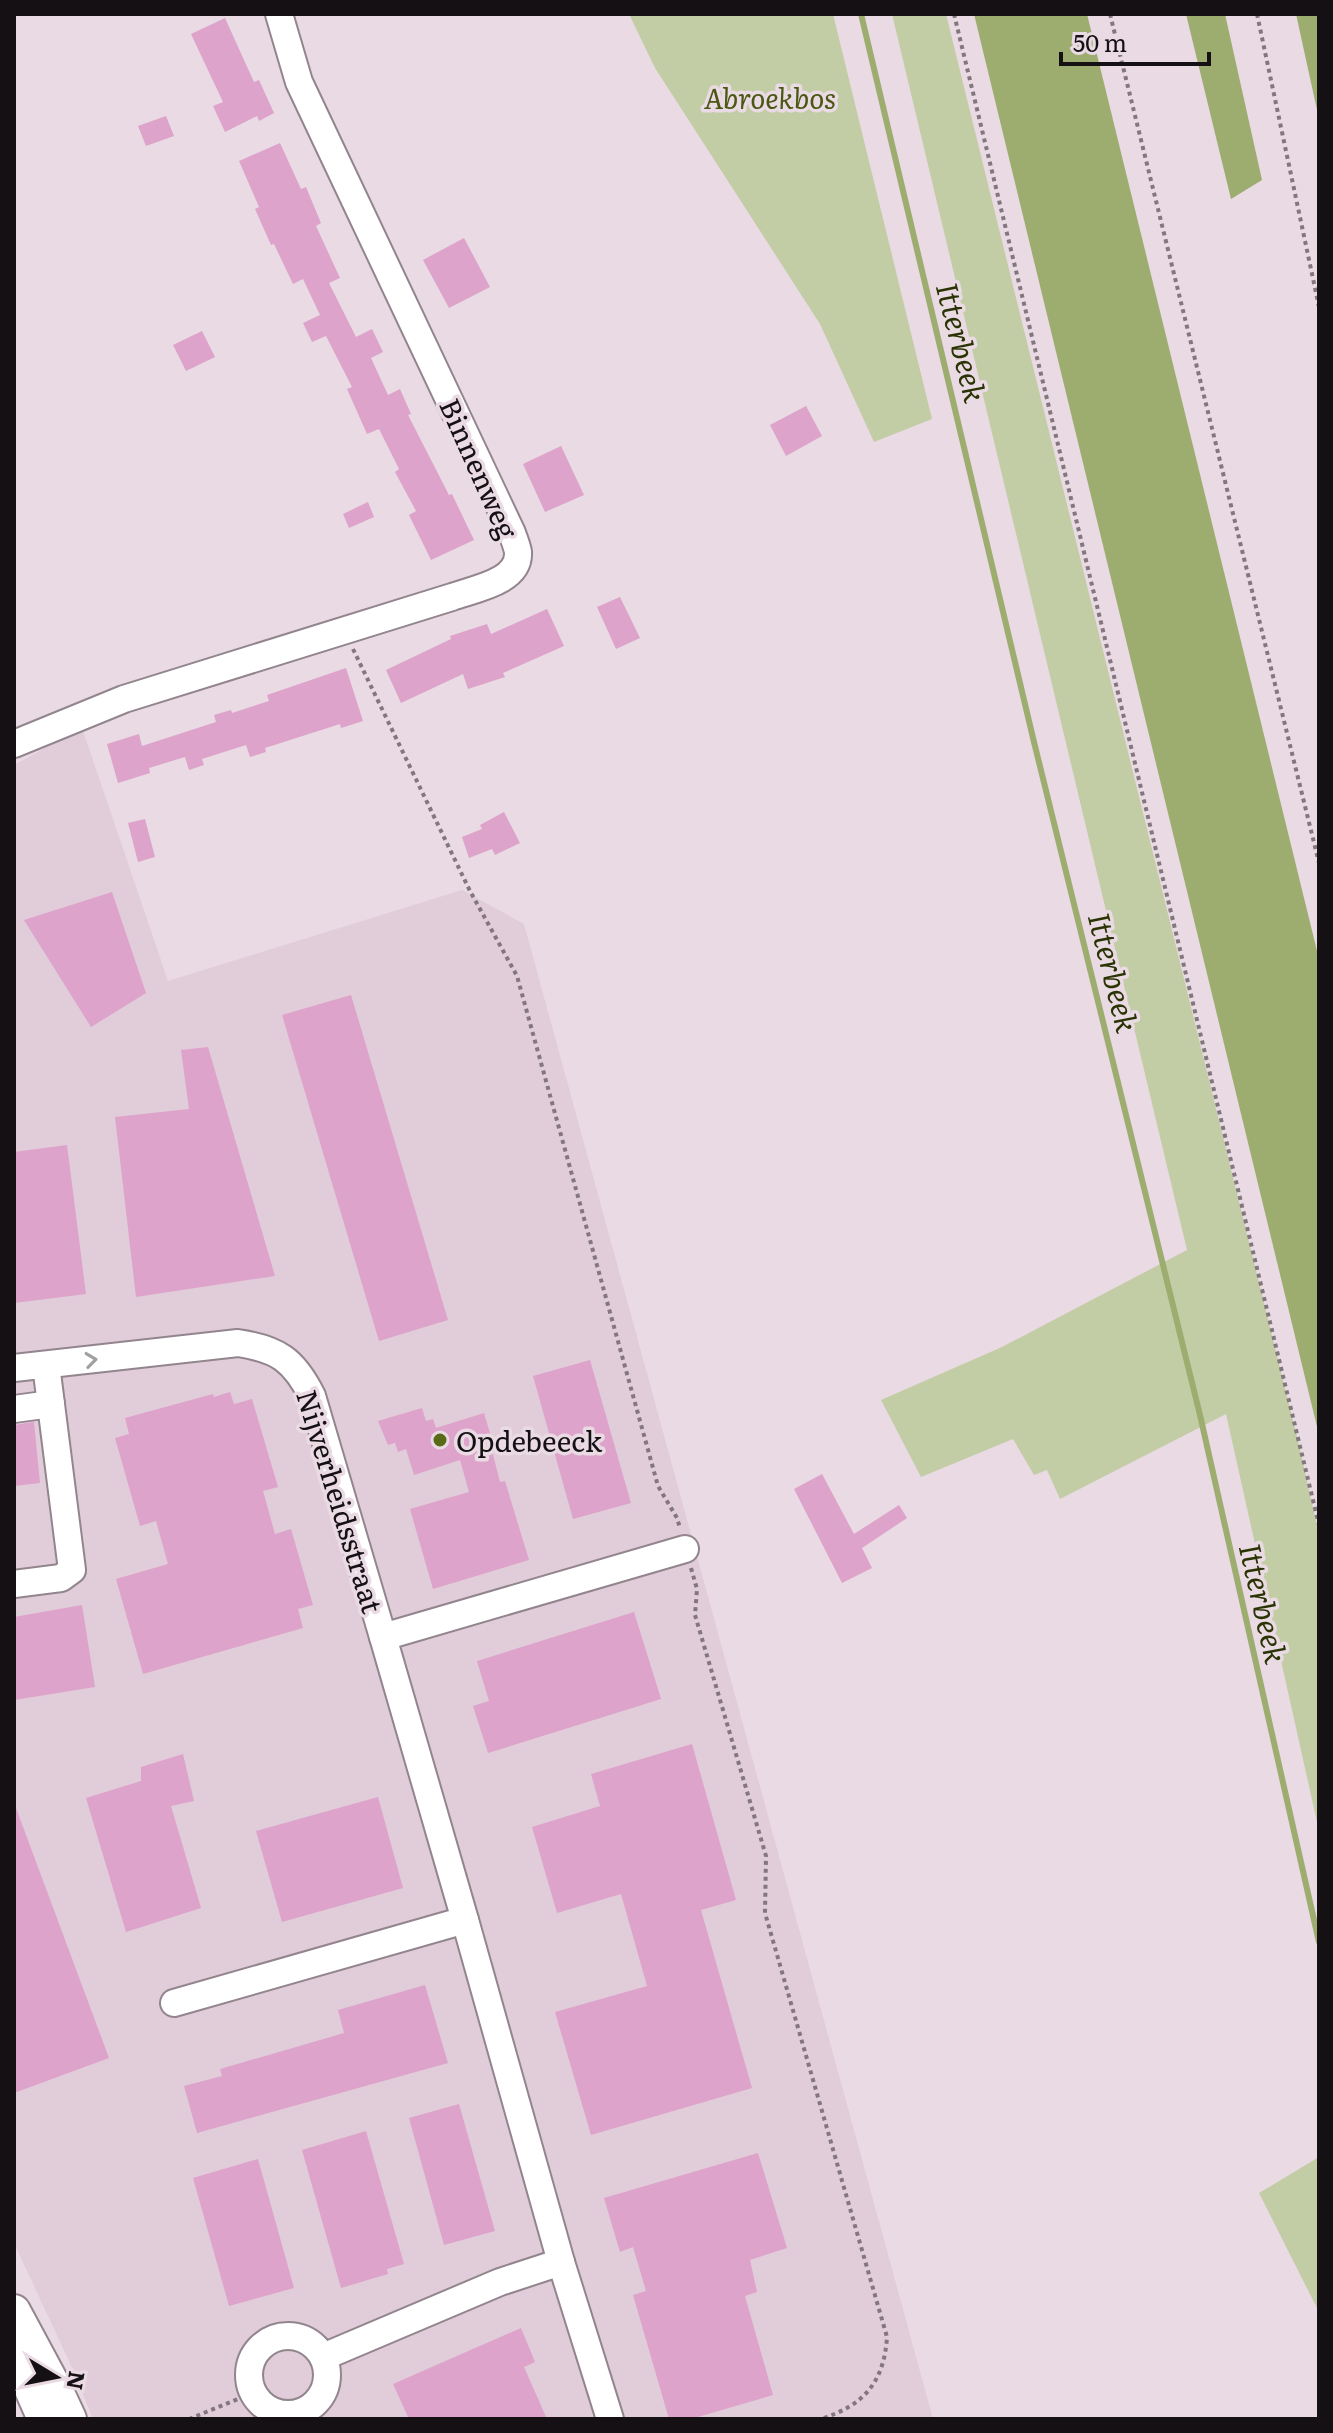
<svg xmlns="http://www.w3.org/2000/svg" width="1333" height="2433" font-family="Literata,serif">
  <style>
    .built { fill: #e1ccd9 }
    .green { fill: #c2cda5 }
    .water { fill: #9dad70 }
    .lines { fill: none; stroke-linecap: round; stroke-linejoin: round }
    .stream { stroke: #9dad70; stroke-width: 6 }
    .building { fill: #dda3ca }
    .minor-casing { stroke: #92858d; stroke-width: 30 }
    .major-casing { stroke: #92858d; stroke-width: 36 }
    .path { stroke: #82777d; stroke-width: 4; stroke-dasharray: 4 4; stroke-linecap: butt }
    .minor { stroke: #fff; stroke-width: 26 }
    .major { stroke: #fff; stroke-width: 32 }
    .oneway { stroke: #a19fa1 }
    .poi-dot { fill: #5a6b17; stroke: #e9dae3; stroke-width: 3 }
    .labels { text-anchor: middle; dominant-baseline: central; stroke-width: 7; stroke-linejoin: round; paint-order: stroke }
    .park-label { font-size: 28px; font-style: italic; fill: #4a5813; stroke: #e9dae3 }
    .street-label { font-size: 28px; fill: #151013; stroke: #e9dae3 }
    .poi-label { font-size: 28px; fill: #151013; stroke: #e9dae3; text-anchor: start }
    .water-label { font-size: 30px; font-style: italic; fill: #2a3303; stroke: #e9dae3 }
  </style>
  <rect width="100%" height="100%" fill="#e9dae3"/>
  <polygon class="built" points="82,728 168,981 462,890 524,924 933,2419 93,2419 70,2363 14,2243 14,765"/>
  <g class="green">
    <polygon points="629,14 833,14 932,419 874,442 820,324 655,68"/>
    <polygon points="892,14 946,14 1299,1445 1319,1535 1319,1831 1226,1414 1060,1499 1047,1470 1034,1475 1013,1439 921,1477 881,1400 1002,1347 1187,1250"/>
    <polygon points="1319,2157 1319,2312 1259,2193"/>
  </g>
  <g class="water">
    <polygon points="974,14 1087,14 1319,959 1319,1435"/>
    <polygon points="1186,14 1225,14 1262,180 1231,199"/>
    <polygon points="1296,14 1319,14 1319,119"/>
  </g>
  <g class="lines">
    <polyline class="stream" points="861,14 1034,742 1200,1415 1319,1942"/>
  </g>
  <g class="building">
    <polygon points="225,18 254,82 259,80 274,113 259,121 257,116 225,132 213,106 223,102 191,34"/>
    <polygon points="166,116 174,136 146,146 138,126"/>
    <polygon points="280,143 301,189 306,187 321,223 316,226 340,278 329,283 356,337 372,329 383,352 371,358 388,395 400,389 411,414 408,415 449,495 452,494 474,540 431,560 409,515 416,511 395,472 399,469 379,429 367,434 347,389 352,387 326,336 312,342 303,323 320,315 303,279 293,284 274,244 271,245 255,209 259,207 239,161"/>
    <polygon points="464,238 490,287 449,308 423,260"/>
    <polygon points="202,331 215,357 186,371 173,345"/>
    <polygon points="806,406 822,436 786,456 770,425"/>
    <polygon points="561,446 584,495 545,512 523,464"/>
    <polygon points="368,502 374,517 349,528 343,514"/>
    <polygon points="620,597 640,638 616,649 597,607"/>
    <polygon points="547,609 564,646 503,673 505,677 468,689 463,674 401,703 386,670 451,639 450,636 487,624 491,634"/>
    <polygon points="346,668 363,721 341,728 340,724 265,748 266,752 250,757 246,745 202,759 204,765 189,770 185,757 149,768 150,773 118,783 107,744 139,734 142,746 216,722 214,715 231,710 232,713 269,701 267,695"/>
    <polygon points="504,812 520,843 495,855 492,849 469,858 462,837 482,829 480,825"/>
    <polygon points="145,819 155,857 138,862 128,823"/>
    <polygon points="112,892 146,993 91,1027 24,920"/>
    <polygon points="351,995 448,1320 379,1341 282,1015"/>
    <polygon points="208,1047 275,1276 136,1297 115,1117 189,1109 181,1050"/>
    <polygon points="67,1145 86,1294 14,1303 14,1152"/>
    <polygon points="590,1360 631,1503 573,1519 533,1376"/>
    <polygon points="230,1392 234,1404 252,1399 278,1487 263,1491 275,1534 291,1529 313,1605 298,1609 303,1628 143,1674 116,1579 168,1564 156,1521 140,1526 115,1438 129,1434 125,1418 213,1394 214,1397"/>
    <polygon points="422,1408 426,1421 433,1419 436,1428 484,1413 495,1450 492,1451 500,1482 505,1481 529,1560 433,1589 410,1509 469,1492 460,1460 414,1475 406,1449 398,1452 395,1443 388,1445 378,1421"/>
    <polygon points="34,1422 40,1483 14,1486 14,1425"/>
    <polygon points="822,1474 854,1534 899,1505 907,1518 862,1548 872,1568 842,1583 794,1489"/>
    <polygon points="82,1605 95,1687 14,1700 14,1617"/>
    <polygon points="634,1612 661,1699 488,1753 473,1706 489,1701 477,1661"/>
    <polygon points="692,1744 736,1900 701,1910 752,2088 591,2135 555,2012 647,1986 621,1894 557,1913 532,1827 600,1806 591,1774"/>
    <polygon points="183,1754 194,1801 171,1806 201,1908 126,1932 86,1798 141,1781 141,1767"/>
    <polygon points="378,1797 403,1888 282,1922 256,1831"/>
    <polygon points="16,1808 109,2058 14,2093 14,1809"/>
    <polygon points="425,1985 448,2063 197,2133 184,2086 222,2076 220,2069 344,2033 338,2010"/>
    <polygon points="459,2104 495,2231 444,2245 409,2118"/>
    <polygon points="366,2131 404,2264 387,2269 388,2274 341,2288 302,2150"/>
    <polygon points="758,2153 787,2248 750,2260 757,2292 745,2296 773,2395 691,2419 669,2419 633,2295 646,2291 633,2247 620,2252 604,2198"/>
    <polygon points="258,2159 294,2288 229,2306 193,2178"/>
    <polygon points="521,2328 535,2362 524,2367 547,2419 409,2419 393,2384"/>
  </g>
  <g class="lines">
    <defs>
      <g id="minor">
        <path d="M 14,744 L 124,699 L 452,597 C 474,589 520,582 518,552 C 517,546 514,539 512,533 L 299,82 L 279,14"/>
        <path d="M 14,1368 L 238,1343 C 278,1349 294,1360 312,1396 L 383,1637"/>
        <polyline points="14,1409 51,1404"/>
        <polyline points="14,1584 61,1578 72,1570 46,1365"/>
        <polyline points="465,1920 561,2262"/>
        <polyline points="174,2003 465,1920 383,1637 685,1549"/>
        <circle cx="288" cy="2375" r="39"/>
        <polyline points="323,2357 500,2282 561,2262 610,2419"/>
      </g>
      <g id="major">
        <polyline points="14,2311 57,2391 70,2419"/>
        <polyline points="14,2351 44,2419"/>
      </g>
    </defs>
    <use href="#minor" class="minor-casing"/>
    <use href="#major" class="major-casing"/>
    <g class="path">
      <polyline points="954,14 1319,1525"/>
      <polyline points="1110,14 1319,863"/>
      <polyline points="1257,14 1319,307"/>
      <polyline points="353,649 470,891 517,976 658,1486 677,1518 680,1528"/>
      <path d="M 691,1568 L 697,1589 L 695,1615 L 766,1856 L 765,1913 L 887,2337 C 884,2382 864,2406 820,2419"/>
      <polyline points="189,2419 253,2393"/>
    </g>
    <use href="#minor" class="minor"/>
    <use href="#major" class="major"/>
  </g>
  <defs><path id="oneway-chevron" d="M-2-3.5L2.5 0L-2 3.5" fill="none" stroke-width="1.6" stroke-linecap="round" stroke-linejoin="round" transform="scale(2)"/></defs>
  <use class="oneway" href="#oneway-chevron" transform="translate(91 1360) rotate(-7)"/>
  <circle class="poi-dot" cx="440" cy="1440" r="8"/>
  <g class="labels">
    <g class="park-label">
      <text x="770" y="97">Abroekbos</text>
    </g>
    <g class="street-label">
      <text transform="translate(480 468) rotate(66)">Binnenweg</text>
      <text transform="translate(341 1501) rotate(73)">Nijverheidsstraat</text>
    </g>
    <g class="poi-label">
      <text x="456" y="1440">Opdebeeck</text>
    </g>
    <g class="water-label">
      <text transform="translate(963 342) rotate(76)">Itterbeek</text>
      <text transform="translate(1115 972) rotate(76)">Itterbeek</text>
      <text transform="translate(1265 1603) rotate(77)">Itterbeek</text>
    </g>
  </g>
  <rect width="1333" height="2433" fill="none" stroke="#151013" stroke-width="32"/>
  <g transform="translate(56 2377) rotate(100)" stroke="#e9dae3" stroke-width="6" paint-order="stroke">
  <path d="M0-6L14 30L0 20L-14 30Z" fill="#151013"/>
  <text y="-12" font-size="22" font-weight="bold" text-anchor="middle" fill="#151013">N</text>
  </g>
  <path d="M1061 52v12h148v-12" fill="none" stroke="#151013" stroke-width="4"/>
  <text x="1073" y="52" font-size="24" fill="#151013" stroke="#e9dae3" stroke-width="6" paint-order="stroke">50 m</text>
</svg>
